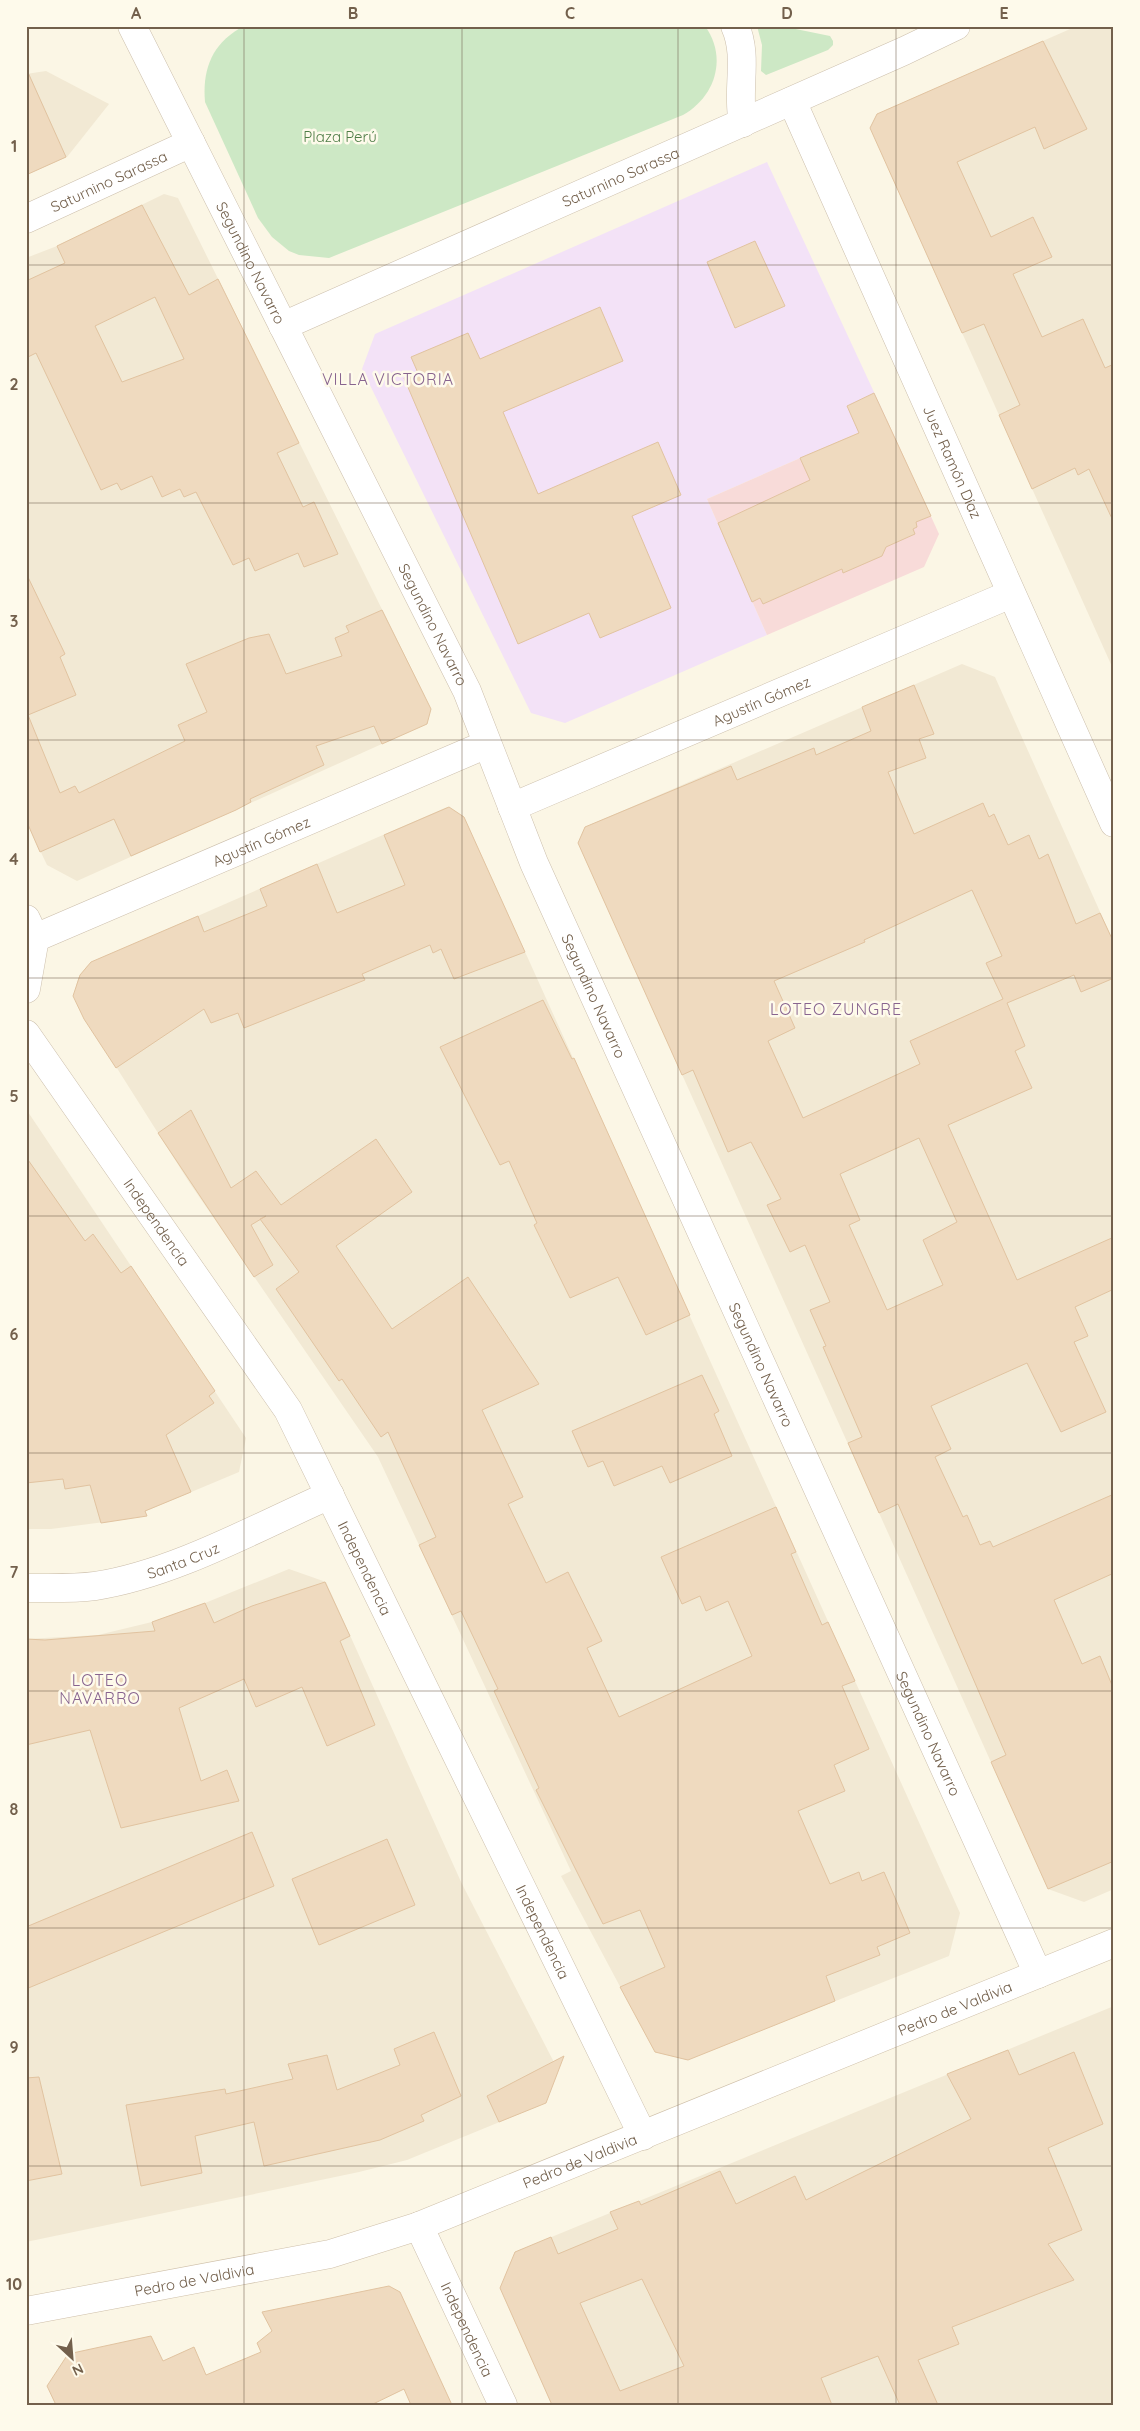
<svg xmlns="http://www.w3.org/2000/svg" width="1140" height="2431" font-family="Quicksand,sans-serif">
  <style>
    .residential { fill: #f2e9d4 }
    .education { fill: #f3e2f7 }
    .medical { fill: #f8dbd9 }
    .green { fill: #cde8c5 }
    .building { fill: #efdabf; stroke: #e1c3a0; fill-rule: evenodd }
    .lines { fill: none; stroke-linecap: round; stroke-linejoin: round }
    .street-casing { stroke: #ccbfac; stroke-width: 29 }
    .secondary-casing { stroke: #cfc0aa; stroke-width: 29 }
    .street { stroke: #fff; stroke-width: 28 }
    .secondary { stroke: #fff; stroke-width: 28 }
    .grid { fill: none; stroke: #73604c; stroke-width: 1; stroke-opacity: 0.55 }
    .labels { text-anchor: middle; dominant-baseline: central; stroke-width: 5; stroke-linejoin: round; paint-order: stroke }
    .park-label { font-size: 15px; fill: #4f7d47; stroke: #fefaeb }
    .street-label { font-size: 15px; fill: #73604c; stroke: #fefaeb }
    .neighbourhood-label { font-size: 16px; letter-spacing: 1px; fill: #88648f; stroke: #fefaeb }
    .neatline { fill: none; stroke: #73604c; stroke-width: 2 }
    .grid-label { font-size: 16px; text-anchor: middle; font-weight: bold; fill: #73604c }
  </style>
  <rect width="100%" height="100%" fill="#fbf6e5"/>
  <g class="residential">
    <polygon points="1077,26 1114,26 1114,671 870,128 877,114"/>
    <polygon points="46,71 109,104 67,157 26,175 26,74"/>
    <polygon points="164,194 178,198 425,696 413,730 77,881 47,865 26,821 26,258 57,246"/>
    <polygon points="962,664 995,677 1114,943 1114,1889 1084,1902 1048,1889 578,843 585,827"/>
    <polygon points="447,807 464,817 960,1913 949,1956 687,2060 655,2052 561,1876 571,1871 378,1457 189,1182 77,1005 76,986 78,979 87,966 97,960"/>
    <polygon points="26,1109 246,1438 239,1472 127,1519 51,1529 26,1529"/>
    <polygon points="289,1569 326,1582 462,1884 558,2070 546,2103 407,2160 359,2172 26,2242 26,1639 98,1635 152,1622 205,1603"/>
    <polygon points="1114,2006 1114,2405 552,2405 500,2288 515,2252"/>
  </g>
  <polygon class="education" points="767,162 887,420 707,499 767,635 565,723 531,713 362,369 375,334"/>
  <polygon class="medical" points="887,420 939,534 924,567 767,635 707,499"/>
  <g class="green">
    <path d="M 244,26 L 705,26 C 728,58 715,97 683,115 L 329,258 L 299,255 L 289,251 L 272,237 L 258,218 L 205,102 C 202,68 213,42 244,26 Z"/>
    <polygon points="757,26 781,26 830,36 833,41 833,45 828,50 766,75 761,71 762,45"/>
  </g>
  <g class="building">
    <polygon points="1043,41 1087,129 1044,149 1035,127 957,162 991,237 1033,217 1052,257 1013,274 1042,337 1083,319 1105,368 1114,364 1114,523 1089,469 1078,475 1075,468 1032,489 999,415 1020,405 984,324 962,333 870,128 877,114"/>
    <polygon points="26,68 66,157 26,175"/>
    <path d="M 142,205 L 189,295 L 218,279 L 299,443 L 277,453 L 303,507 L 314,502 L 338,554 L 304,567 L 298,553 L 255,571 L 249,558 L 233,565 L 196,492 L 184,497 L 180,489 L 162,497 L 152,476 L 121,490 L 117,483 L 101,490 L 36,353 L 26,358 L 26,281 L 65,263 L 57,246 ZM 155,297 L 184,359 L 122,382 L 95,326 Z"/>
    <polygon points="755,241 785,306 735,328 707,262"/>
    <polygon points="600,307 623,361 503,412 538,494 658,442 681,495 632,516 671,608 600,638 589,613 518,644 404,378 418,373 411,357 468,333 480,359"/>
    <polygon points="874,393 931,516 916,522 917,527 913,529 915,534 886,547 882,556 843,573 842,569 763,604 760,598 752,602 718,523 810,480 800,458 859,433 847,406"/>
    <polygon points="26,573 65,654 60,657 76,695 28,715 60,793 75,786 79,793 185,741 178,725 207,712 186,664 249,638 269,634 286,674 342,656 335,638 349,632 346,626 382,610 431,709 427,724 382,744 374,726 316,746 324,765 250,799 251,802 236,810 131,856 114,819 40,852 26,820"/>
    <path d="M 914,685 L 934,734 L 919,739 L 926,758 L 888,772 L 914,834 L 983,803 L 989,817 L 994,814 L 1008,845 L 1029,835 L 1039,859 L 1048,854 L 1076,924 L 1100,913 L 1114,943 L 1114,978 L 1081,992 L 1074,975 L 1007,1003 L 1025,1046 L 1015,1051 L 1032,1088 L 948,1125 L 1017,1280 L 1114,1237 L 1114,1289 L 1075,1307 L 1088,1336 L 1074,1342 L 1106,1412 L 1061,1432 L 1027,1363 L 931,1406 L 951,1449 L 935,1457 L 963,1517 L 967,1515 L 980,1545 L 990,1541 L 993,1547 L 1114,1494 L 1114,1573 L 1054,1600 L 1082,1664 L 1100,1656 L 1114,1690 L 1114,1861 L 1048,1889 L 991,1762 L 1006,1755 L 898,1504 L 879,1513 L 848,1443 L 862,1437 L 823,1347 L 826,1346 L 810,1310 L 830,1302 L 805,1245 L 790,1252 L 767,1205 L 781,1199 L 751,1142 L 728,1152 L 693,1070 L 682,1075 L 578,843 L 585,827 L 731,766 L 737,780 L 814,748 L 816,755 L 871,731 L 862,707 ZM 972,890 L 1002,956 L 986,963 L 1003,999 L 910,1041 L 920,1064 L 803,1118 L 768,1041 L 795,1028 L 774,981 L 865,942 L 864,940 ZM 919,1138 L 957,1222 L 923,1240 L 943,1285 L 887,1310 L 849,1225 L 860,1220 L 840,1174 Z"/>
    <polygon points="449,807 464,817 525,952 454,979 441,949 433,953 430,945 362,974 365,980 244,1028 238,1013 211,1023 204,1009 116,1068 84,1019 73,996 80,975 91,962 198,916 204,932 267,906 260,889 317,864 337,913 405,885 384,835"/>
    <polygon points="543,1000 572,1059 574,1058 690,1315 646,1335 618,1277 570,1298 534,1225 537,1223 509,1161 500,1165 440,1047"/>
    <polygon points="191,1110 231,1188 256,1171 281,1205 376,1139 412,1192 336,1246 392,1329 468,1277 539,1384 482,1410 523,1497 508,1504 546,1583 568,1572 602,1641 587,1648 619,1717 752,1656 728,1601 706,1611 700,1596 682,1604 661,1557 776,1507 796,1552 791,1554 822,1625 828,1622 855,1681 842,1686 869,1749 834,1765 845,1791 798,1811 830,1884 859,1872 862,1881 884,1872 910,1933 877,1947 880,1955 826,1976 835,2001 688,2060 655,2052 620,1987 665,1967 640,1910 603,1924 536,1790 539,1788 494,1691 498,1689 461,1611 452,1615 419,1545 436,1537 388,1432 381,1437 342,1379 339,1381 276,1289 299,1272 260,1219 266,1216 251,1225 273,1265 254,1277 158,1133"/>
    <polygon points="26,1157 85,1241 93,1234 121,1273 131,1266 215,1391 209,1396 214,1403 166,1435 191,1492 145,1511 147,1516 101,1523 90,1485 65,1489 63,1479 26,1483"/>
    <polygon points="702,1375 719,1411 714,1414 732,1456 670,1483 662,1466 614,1486 603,1461 588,1467 572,1431"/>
    <polygon points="325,1582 350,1636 340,1641 375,1725 327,1746 302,1687 256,1707 244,1679 179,1708 201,1781 227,1770 239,1801 121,1828 90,1730 26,1745 26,1639 45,1640 155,1631 152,1622 205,1603 214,1623 252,1606"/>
    <polygon points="252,1832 274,1886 26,1989 26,1927"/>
    <polygon points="387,1839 415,1905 319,1945 292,1879"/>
    <polygon points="434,2032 461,2096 421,2115 424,2121 380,2140 264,2166 254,2122 195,2136 202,2173 141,2186 126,2105 225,2089 226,2094 293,2079 288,2064 327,2055 337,2090 400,2065 394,2049"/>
    <path d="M 1008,2050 L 1019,2075 L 1074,2052 L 1103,2124 L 1048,2148 L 1082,2230 L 1048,2244 L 1074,2280 L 952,2327 L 959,2344 L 918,2360 L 938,2405 L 900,2405 L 878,2356 L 821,2378 L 832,2405 L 552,2405 L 500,2288 L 515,2252 L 551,2237 L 558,2254 L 618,2229 L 610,2212 L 639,2201 L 641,2205 L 720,2171 L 736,2204 L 795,2176 L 806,2200 L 971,2119 L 947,2074 ZM 642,2279 L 684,2366 L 620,2391 L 580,2303 Z"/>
    <polygon points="564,2056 546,2103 499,2122 487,2096"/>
    <polygon points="39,2077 62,2174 26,2181 26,2078"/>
    <polygon points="389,2286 400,2292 452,2405 411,2405 404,2389 371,2405 56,2405 47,2386 68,2354 151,2336 163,2361 194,2347 206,2375 261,2352 257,2343 272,2331 262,2312"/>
  </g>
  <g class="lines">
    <defs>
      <g id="street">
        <path id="s1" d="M 132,26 L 467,691 L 534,863 L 1038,1974"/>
        <path d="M 735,26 C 749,57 736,91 743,123"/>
        <path id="s2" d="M 792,101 L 1114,823"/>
        <path id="s3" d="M 26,219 L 191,143"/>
        <path id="s4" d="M 283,326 L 904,51 L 956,26"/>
        <path id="s5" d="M 512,807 L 1011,594"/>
        <polyline points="26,919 35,938 26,989"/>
        <path id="s6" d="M 35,938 L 487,744"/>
        <path id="s7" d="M 26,1034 L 288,1410 L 643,2136"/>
        <path id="s8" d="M 26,1588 C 49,1588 72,1589 95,1586 C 174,1574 257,1527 330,1495"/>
        <path id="s9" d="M 419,2226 L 503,2405"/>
      </g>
      <g id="secondary">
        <path id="s10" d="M 26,2311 L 330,2254 L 419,2226 L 1114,1943"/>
      </g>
    </defs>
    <use href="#street" class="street-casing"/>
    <use href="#secondary" class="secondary-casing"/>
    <use href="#street" class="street"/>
    <use href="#secondary" class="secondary"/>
  </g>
  <path class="grid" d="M 244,26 L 244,2405M 462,26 L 462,2405M 678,26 L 678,2405M 896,26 L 896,2405M 26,265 L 1114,265M 26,503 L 1114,503M 26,740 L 1114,740M 26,978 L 1114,978M 26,1216 L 1114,1216M 26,1453 L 1114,1453M 26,1691 L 1114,1691M 26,1928 L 1114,1928M 26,2166 L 1114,2166"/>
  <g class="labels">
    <g class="park-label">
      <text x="340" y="136">Plaza Perú</text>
    </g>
    <g class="street-label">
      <text stroke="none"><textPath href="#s4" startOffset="369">Saturnino Sarassa</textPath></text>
      <text stroke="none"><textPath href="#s3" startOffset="91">Saturnino Sarassa</textPath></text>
      <text stroke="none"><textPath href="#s1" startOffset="265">Segundino Navarro</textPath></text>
      <text stroke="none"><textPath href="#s2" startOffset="395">Juez Ramón Díaz</textPath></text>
      <text stroke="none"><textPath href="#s1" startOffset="670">Segundino Navarro</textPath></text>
      <text stroke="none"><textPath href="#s5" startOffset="271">Agustín Gómez</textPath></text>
      <text stroke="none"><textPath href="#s6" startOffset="246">Agustín Gómez</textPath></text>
      <text stroke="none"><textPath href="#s1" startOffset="1075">Segundino Navarro</textPath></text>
      <text stroke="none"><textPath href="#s7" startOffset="229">Independencia</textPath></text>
      <text stroke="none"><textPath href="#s1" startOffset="1480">Segundino Navarro</textPath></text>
      <text stroke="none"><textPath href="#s8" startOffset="161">Santa Cruz</textPath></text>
      <text stroke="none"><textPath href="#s7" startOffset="634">Independencia</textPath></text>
      <text stroke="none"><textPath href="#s1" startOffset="1885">Segundino Navarro</textPath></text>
      <text stroke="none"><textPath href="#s7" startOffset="1039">Independencia</textPath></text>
      <text stroke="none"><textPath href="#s10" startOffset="981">Pedro de Valdivia</textPath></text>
      <text stroke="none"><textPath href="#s10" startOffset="576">Pedro de Valdivia</textPath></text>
      <text stroke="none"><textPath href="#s10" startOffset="171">Pedro de Valdivia</textPath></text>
      <text stroke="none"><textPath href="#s9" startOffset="114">Independencia</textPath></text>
    </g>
    <g class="neighbourhood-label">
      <text x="388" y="379">VILLA VICTORIA</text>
      <text x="836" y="1009">LOTEO ZUNGRE</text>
      <text x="100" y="1680">LOTEO<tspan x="100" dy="18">NAVARRO</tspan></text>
    </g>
  </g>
  <rect width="1140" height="2431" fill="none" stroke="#fefaeb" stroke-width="55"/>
  <g transform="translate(72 2358) rotate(154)" stroke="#fefaeb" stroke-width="4" paint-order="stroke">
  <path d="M0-4L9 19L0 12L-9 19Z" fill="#73604c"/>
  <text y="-8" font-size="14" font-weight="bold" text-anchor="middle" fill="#73604c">N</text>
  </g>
  <rect x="28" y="28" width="1084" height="2376" class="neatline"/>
  <g class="grid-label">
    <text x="136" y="19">A</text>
    <text x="353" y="19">B</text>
    <text x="570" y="19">C</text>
    <text x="787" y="19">D</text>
    <text x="1004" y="19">E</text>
    <text x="14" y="152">1</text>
    <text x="14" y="390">2</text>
    <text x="14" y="627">3</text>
    <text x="14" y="865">4</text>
    <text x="14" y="1102">5</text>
    <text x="14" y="1340">6</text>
    <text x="14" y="1578">7</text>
    <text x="14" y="1815">8</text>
    <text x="14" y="2053">9</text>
    <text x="14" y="2290">10</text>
  </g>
</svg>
